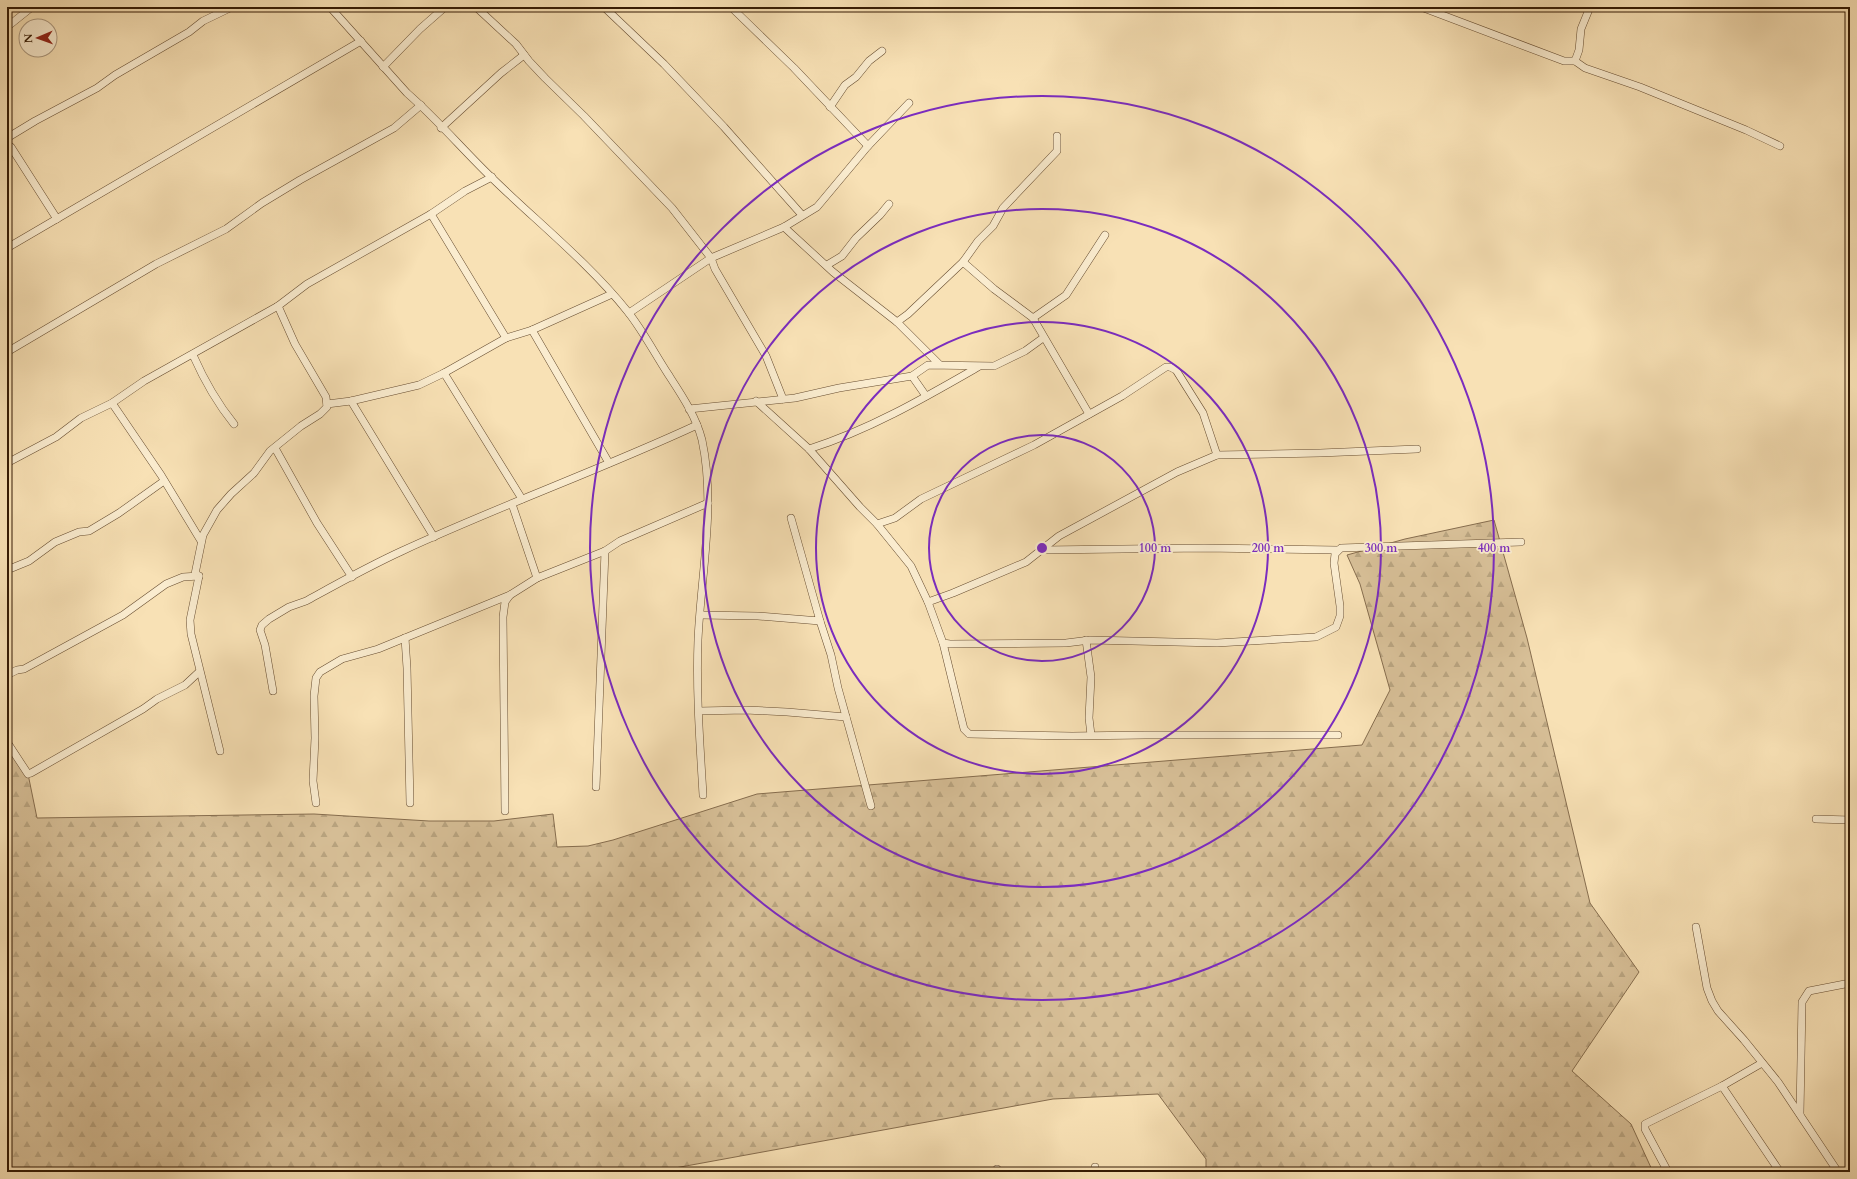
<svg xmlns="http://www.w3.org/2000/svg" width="1857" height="1179" font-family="Cardo,serif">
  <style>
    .forest { fill: url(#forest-firs); stroke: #866d4e }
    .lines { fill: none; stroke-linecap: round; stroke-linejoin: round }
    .minor-casing { stroke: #664c30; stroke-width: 8 }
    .minor { stroke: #faeccf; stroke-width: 7 }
    .ring { fill: none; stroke: #7b2cbf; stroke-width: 2 }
    .centre { fill: #7b2cbf; stroke: #faeccf; stroke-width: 2 }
    .ring-label { font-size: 12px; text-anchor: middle; font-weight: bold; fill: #7b2cbf; stroke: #faeccf; stroke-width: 3.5; stroke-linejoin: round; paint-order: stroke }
  </style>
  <defs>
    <pattern id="forest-firs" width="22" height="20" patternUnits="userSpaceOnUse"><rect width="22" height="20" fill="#d7bf97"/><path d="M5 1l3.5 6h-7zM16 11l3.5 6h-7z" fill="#b9a480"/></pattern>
  </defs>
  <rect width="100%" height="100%" fill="#f8e1b5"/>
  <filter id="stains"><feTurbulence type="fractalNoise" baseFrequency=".005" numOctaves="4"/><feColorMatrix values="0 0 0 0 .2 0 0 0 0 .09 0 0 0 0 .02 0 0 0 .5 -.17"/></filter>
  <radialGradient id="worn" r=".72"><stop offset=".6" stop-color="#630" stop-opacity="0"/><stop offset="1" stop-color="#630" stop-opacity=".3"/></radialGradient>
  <polygon class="forest" points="1494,520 1527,638 1590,903 1639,972 1572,1071 1631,1124 1653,1172 1206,1172 1206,1159 1158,1094 1053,1099 653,1172 7,1172 7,749 28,774 37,818 314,814 429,821 494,821 553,814 557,847 588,846 613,840 757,794 1362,745 1390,690 1360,584 1347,555 1405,539"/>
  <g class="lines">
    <defs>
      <g id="minor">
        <path d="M 330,7 L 407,93 C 437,119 463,150 491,177 C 536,221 589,263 628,312 C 643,331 655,354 668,374 C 681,394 696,416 702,440 C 716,506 701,573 698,640 C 696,692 700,744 703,795"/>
        <polyline points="476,7 516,44 529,61 545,78 584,116 672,208 711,258 715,269 766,356 783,399"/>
        <polyline points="604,7 664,64 724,127 802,215"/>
        <polyline points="731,7 794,68 868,146"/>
        <polyline points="1421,7 1564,61 1575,61 1585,68 1640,87 1746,130 1780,146"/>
        <polyline points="7,27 32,7"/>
        <polyline points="1575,61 1579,50 1581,29 1590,7"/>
        <polyline points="383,67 420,29 445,7"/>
        <polyline points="830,107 845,85 856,77 869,61 882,51"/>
        <polyline points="441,128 501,73 524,55"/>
        <polyline points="7,138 35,121 97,88 115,75 189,32 203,21 232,7"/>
        <polyline points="7,144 11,147 57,219"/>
        <polyline points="431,214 506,338"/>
        <polyline points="784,227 833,272 897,322 908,314 963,262 994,289 1033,318 1089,414"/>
        <polyline points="7,248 361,41"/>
        <polyline points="963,262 978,241 993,226 1003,208 1057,151 1057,136"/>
        <polyline points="827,265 842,256 856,238 880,215 889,204"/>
        <polyline points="629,313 711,258 784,227 817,207 868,146 909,103"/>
        <polyline points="1033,318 1066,295 1105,235"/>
        <polyline points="897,322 939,364"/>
        <polyline points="532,330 609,463"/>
        <polyline points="7,352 156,264 226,229 262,203 300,180 394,128 421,105"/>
        <path d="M 193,355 C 204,380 217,403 234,424"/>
        <polyline points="444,373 522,499"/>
        <polyline points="912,376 926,396"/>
        <polyline points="351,401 434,537"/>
        <polyline points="756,401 809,449 860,507 877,524 911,566 928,602 953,593 1026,562 1059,536 1177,472 1217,455 1320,453 1417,449"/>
        <polyline points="112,403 161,475 201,541"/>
        <polyline points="327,404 351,401 419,385 444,373 506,338 532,330 612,294"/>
        <polyline points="689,409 795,398 839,388 912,376 928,365 994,366 1025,351 1043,338"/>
        <polyline points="275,448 317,523 352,577"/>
        <path d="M 809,449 C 869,430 924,398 978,367"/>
        <polyline points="7,463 56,437 81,418 112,403 144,381 278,306 307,284 431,214 465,191 492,177"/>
        <polyline points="512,504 537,578"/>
        <polyline points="877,524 895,518 921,499 1034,445 1122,396 1166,367 1170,367 1176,370 1203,413 1217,455"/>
        <polyline points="1042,550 1204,548 1338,550"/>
        <polyline points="7,570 29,561 55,542 79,532 89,531 119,513 164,481"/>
        <polyline points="199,576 190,620 191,634 220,751"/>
        <polyline points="928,602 943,643 950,644 1066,643 1090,640 1217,643 1316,637 1336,627 1340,616 1340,606 1334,563 1335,554 1341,548 1521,542"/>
        <polyline points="701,615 758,616 820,621 791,518"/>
        <polyline points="820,621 831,655 838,688 871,806"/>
        <polyline points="405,638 407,668 410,803"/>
        <polyline points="1086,640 1091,677 1089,718 1091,735"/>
        <polyline points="943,643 962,721 964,729 969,734 1072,736 1145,735 1338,735"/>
        <polyline points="7,675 17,670 24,669 123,615 166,584 183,577 199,576 195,574 203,535 217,510 231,494 254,473 270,451 301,426 320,414 327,407 326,397 295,344 278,306"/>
        <path d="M 273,691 L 265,645 L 260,630 L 262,625 L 269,619 L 289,607 L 306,601 C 337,584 369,566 402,551 C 499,506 600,470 697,425"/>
        <polyline points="699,711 746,710 787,712 846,717"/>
        <polyline points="7,742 28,774"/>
        <polyline points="31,773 143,709 157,699 185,685 199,672"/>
        <polyline points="596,787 605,551"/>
        <polyline points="316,803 313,781 315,738 314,696 316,678 320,672 342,659 378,649 510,595 537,578 605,551 620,541 708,503"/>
        <polyline points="505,811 503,617 505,602 510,595"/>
        <polyline points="1816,819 1850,820"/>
        <polyline points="1696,927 1707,988 1712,1001 1718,1011 1744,1040 1778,1082 1838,1172"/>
        <polyline points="1722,1086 1780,1172"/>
        <polyline points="1800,1114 1802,1002 1809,991 1850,983"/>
        <polyline points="997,1169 997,1172"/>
        <polyline points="1094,1172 1095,1167"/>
        <polyline points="1668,1172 1645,1129 1645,1124 1722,1086 1762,1063"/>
      </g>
    </defs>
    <use href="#minor" class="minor-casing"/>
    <use href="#minor" class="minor"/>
  </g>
  <g class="ring">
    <circle cx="1042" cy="548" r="113"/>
    <circle cx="1042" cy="548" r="226"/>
    <circle cx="1042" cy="548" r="339"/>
    <circle cx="1042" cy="548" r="452"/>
  </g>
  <circle cx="1042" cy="548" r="6" class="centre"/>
  <g class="ring-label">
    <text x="1155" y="552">100 m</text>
    <text x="1268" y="552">200 m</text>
    <text x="1381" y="552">300 m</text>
    <text x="1494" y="552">400 m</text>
  </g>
  <rect width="1857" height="1179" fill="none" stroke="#f8e1b5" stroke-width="24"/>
  <rect x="8" y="8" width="1841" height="1163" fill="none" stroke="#351b04" stroke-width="2"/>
  <rect x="12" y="12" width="1833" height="1155" fill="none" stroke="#351b04"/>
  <g transform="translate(38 38) rotate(268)"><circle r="19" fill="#faeccf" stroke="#ab987e"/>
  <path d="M0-3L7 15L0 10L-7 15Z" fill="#8f2418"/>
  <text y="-6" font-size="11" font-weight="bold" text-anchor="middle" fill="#351b04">N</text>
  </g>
  <rect width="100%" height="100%" filter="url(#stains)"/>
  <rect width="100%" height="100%" fill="url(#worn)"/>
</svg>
